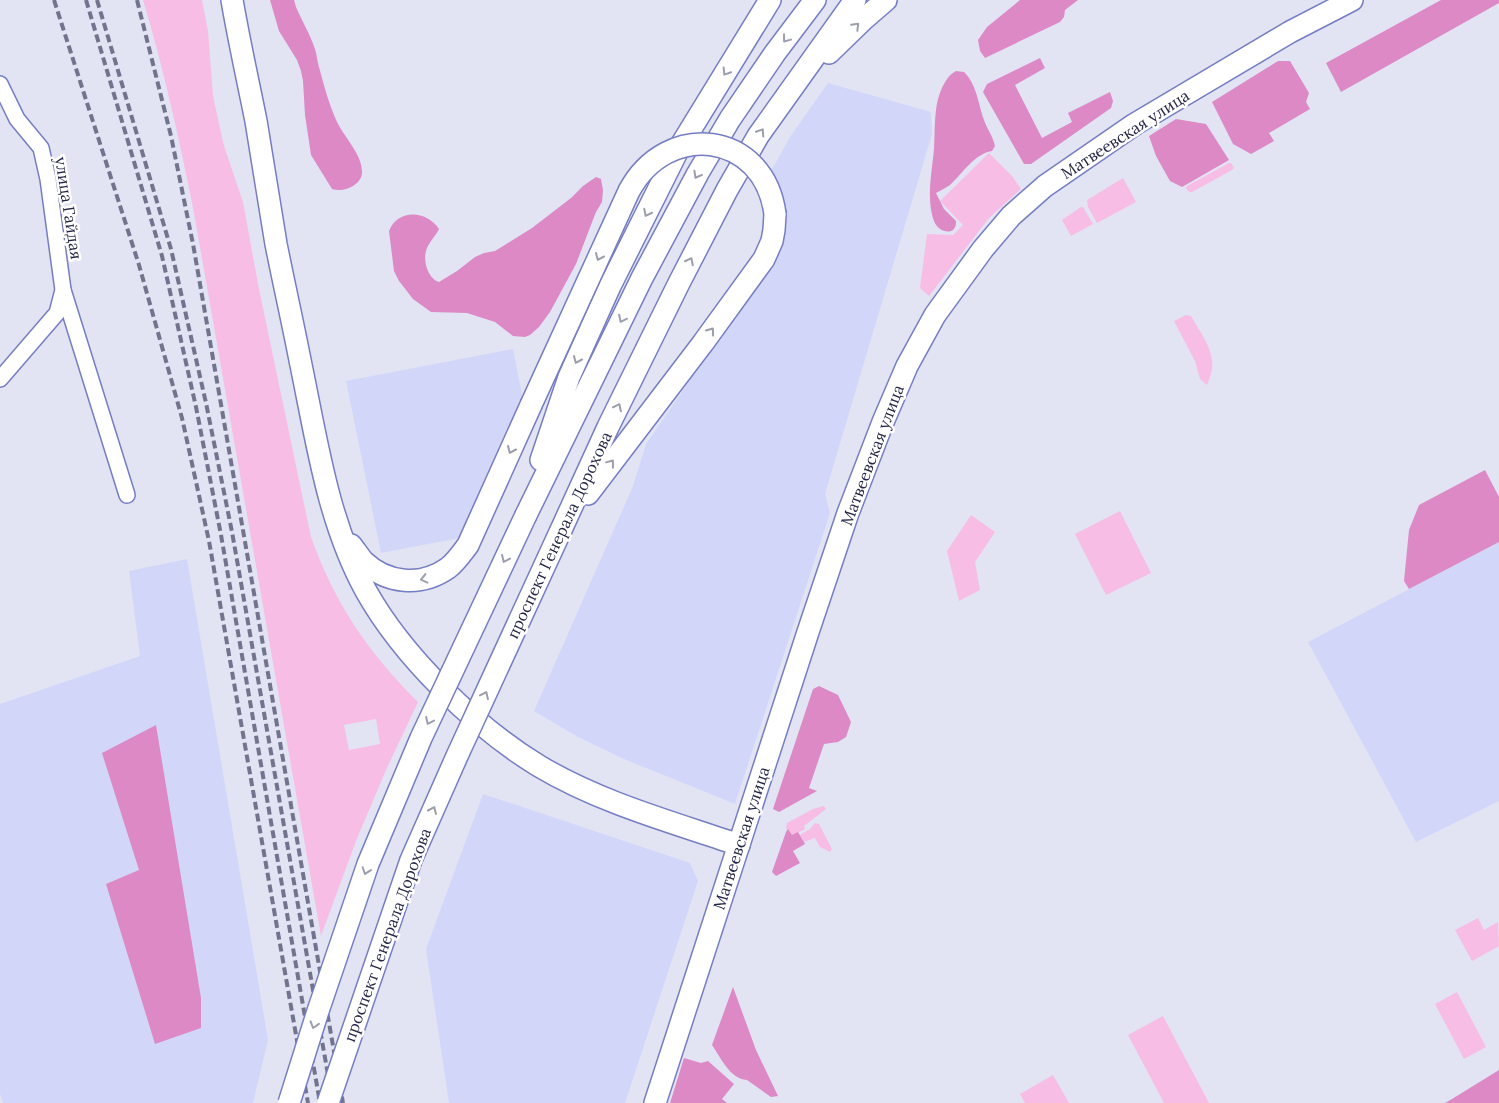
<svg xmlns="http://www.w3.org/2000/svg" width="1499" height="1103" font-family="Lora,serif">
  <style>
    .built { fill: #d2d7f9 }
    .green { fill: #f7bde5; fill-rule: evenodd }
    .forest { fill: #dc89c5 }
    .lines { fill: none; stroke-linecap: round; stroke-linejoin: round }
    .street-casing { stroke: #757dc3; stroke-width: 18 }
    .secondary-casing { stroke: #757dc3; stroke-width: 24 }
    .street { stroke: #fff; stroke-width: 15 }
    .secondary { stroke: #fff; stroke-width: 21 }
    .rail { stroke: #71748c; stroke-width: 4; stroke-dasharray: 8 4; stroke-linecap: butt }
    .secondary-bridge-casing { stroke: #757dc3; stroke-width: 24; stroke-linecap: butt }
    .secondary-bridge { stroke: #fff; stroke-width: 21 }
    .oneway { stroke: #9c9eab }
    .labels { text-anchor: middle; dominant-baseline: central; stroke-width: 5; stroke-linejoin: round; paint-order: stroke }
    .street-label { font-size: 16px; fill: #242745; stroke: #fff }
  </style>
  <rect width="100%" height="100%" fill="#e2e4f4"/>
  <g class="built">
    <polygon points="828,83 931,112 932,134 825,494 830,513 735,804 624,759 578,737 534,711 633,486 646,444 690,380 690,376 781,244 785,232 786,209 781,189 771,171 790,137"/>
    <polygon points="513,349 522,395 459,538 381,553 346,381"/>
    <polygon points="1499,542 1499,801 1416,842 1308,642"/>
    <polygon points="187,559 268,1040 253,1103 3,1103 0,1094 0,704 140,656 129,571"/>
    <polygon points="483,794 690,863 698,881 625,1103 449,1103 426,949"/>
  </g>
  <g class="green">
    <path d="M 143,0 L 202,0 L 208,31 L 213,96 L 224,146 L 243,202 L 259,289 L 311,537 C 335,604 368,652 418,702 L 386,770 L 356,841 L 321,936 L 194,213 C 180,142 164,70 143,0 ZM 376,719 L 380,744 L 349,750 L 344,725 Z"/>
    <polygon points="989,153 1012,176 1021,189 989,218 929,296 920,288 927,234 953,235 963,225 940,201"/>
    <polygon points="1229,163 1231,163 1234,168 1232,170 1192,192 1189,192 1186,188 1187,186"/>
    <polygon points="1123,178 1136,202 1097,223 1088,207 1087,200"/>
    <polygon points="1081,207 1083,207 1093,224 1071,236 1062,220"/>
    <path d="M 1186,315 L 1191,316 C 1200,332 1215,351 1212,369 C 1211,374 1209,380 1207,385 L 1200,379 L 1195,361 L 1174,321 Z"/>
    <polygon points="1120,511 1151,573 1106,595 1075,534"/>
    <polygon points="971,515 995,532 975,562 980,590 959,601 947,551"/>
    <polygon points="824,806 826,809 804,826 805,829 792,836 786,828 787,823 813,809"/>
    <polygon points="815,823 819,824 832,849 830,852 820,847 815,838 804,842 800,835 810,829"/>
    <polygon points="1478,918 1484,930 1498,922 1499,946 1472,961 1455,930"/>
    <polygon points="1457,992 1486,1047 1464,1059 1435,1004"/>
    <polygon points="1163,1016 1209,1103 1164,1103 1128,1035"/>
    <polygon points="1053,1075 1069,1103 1025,1103 1020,1094"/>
  </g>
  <g class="forest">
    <path d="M 270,0 L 294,0 L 296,7 C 302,21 310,34 315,49 C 317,55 317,61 319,67 C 324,86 329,104 337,122 C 344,137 363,155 362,173 C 361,186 342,193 332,189 L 311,155 L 305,115 L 303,81 L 301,71 L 297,60 L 279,31 Z"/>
    <polygon points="1020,0 1078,0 1065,10 1064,17 1060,22 985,58 980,51 978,40 987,27"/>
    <polygon points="1441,0 1499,0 1499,3 1341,92 1326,63"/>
    <polygon points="1040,58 1045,68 1015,85 1042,138 1072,122 1068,113 1110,92 1113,101 1111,108 1031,164 1024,164 983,92 987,84"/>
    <polygon points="1278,61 1290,61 1309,93 1306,102 1310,109 1269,133 1274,141 1251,154 1233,144 1212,102"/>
    <path d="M 956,71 L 964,72 C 977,85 978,103 984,120 C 987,129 993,136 995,146 L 992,151 C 974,154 963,173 950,185 C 946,188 941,190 936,193 L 944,209 L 956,221 C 957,237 938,233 934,221 C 926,198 932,172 934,149 C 935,133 934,115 938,99 C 941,89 946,76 956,71 Z"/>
    <polygon points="1176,119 1206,124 1229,160 1182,187 1170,181 1156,156 1149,136"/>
    <path d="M 596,177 L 601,179 L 603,190 L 602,202 L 596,212 L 576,264 L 550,312 L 539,327 L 530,335 L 525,337 L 513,336 L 495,322 L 467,313 L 431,312 L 413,299 L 399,281 L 394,271 L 389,231 C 398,209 426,210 439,229 C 435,237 428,243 426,251 C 423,261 428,279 439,282 L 457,271 L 475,257 L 484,253 L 495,251 L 532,228 L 571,198 L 583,186 Z"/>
    <polygon points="1485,470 1499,497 1499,542 1409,589 1404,581 1409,530 1419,505"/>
    <polygon points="819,686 838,695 851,722 846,737 838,742 824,744 809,788 817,791 779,812 773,809 813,689"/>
    <polygon points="156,725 201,998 201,1028 155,1044 106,884 139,870 102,753"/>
    <polygon points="788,829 792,835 798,832 805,844 793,851 800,863 776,876 772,872 786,832"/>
    <path d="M 733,987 L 756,1050 L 778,1096 L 771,1097 L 747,1080 C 730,1079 721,1058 712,1045 Z"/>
    <polygon points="684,1058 701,1063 708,1061 734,1084 722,1099 727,1103 670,1103"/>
    <polygon points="1499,1070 1499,1103 1445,1103 1452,1099"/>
  </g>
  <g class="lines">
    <defs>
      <g id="street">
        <polyline points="0,84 17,119 41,148 48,179 63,290 57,313 0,379"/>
        <polyline points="63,290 127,495"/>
      </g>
      <g id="secondary">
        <path d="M 232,0 C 239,41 248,81 256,121 C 263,162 269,203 276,244 C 284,284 293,324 301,365 C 317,442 328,522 366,591 C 403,657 475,727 539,766 C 601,803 672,822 739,845"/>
        <polyline points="829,53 864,19 886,0"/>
        <polyline points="541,460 569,377 610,286 678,150 770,0"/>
        <polyline points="588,494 703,343 764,259 772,241 774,230 775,214"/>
        <polyline points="526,515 642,278 698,173 730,119 775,53 815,0"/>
        <polyline points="561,530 608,427 679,283 727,190 758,136 855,0"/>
        <path d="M 351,545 C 355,550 359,556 363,561 C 387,584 421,587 448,568 C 456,562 462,553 468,545 L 531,405"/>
        <polyline points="655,1103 808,632 848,513 883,422 907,366 935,315 983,249 1011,216 1045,186 1135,124 1290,32 1352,0"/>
      </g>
    </defs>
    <use href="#street" class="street-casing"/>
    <use href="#secondary" class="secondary-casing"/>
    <use href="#street" class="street"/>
    <use href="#secondary" class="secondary"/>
    <g class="rail">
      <polyline points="54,0 139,265 182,418 209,541 308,1103"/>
      <polyline points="86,0 162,256 196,407 221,535 320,1103"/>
      <polyline points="97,0 171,249 206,403 232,532 333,1103"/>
      <polyline points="137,0 171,136 193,244 343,1103"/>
    </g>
    <defs>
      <g id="secondary-bridge">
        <path d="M 531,405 L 629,191 C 667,120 764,131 775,214"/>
        <polyline points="289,1103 318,1011 368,864 421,738 526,515"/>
        <polyline points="328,1103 411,860 457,756 561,530"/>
      </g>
    </defs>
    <use href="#secondary-bridge" class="secondary-bridge-casing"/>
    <use href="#secondary-bridge" class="secondary-bridge"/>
  </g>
  <defs><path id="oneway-chevron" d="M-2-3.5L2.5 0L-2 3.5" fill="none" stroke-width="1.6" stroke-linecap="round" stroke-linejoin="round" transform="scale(1.25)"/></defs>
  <g class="oneway">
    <use href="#oneway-chevron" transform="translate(856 26) rotate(-45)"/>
    <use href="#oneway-chevron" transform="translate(786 39) rotate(127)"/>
    <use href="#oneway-chevron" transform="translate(726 72) rotate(122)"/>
    <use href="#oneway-chevron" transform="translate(761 132) rotate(-57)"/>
    <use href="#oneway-chevron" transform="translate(697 175) rotate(119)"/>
    <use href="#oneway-chevron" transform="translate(647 213) rotate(117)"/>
    <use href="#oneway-chevron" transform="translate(599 257) rotate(114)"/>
    <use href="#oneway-chevron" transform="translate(690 261) rotate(-63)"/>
    <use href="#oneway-chevron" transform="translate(622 319) rotate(116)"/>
    <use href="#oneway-chevron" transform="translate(711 331) rotate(-54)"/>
    <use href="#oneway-chevron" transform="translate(577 360) rotate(114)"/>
    <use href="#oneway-chevron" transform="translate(618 407) rotate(-64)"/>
    <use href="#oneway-chevron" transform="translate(511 450) rotate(114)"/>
    <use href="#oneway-chevron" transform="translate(611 463) rotate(-53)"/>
    <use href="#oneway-chevron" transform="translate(505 559) rotate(115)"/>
    <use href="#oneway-chevron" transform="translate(424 579) rotate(167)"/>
    <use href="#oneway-chevron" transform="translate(485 695) rotate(-65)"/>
    <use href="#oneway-chevron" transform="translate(429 721) rotate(115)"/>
    <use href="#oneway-chevron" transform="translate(433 810) rotate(-66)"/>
    <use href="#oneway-chevron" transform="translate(366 871) rotate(109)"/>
    <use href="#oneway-chevron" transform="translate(314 1025) rotate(107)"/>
  </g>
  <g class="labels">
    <g class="street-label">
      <text transform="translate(1125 134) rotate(-33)">Матвеевская улица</text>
      <text transform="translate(69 208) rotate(81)">улица Гайдая</text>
      <text transform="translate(872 455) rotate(-69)">Матвеевская улица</text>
      <text transform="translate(559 535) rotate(-65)">проспект Генерала Дорохова</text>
      <text transform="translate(741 838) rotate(-72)">Матвеевская улица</text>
      <text transform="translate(387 935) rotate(-70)">проспект Генерала Дорохова</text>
    </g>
  </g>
</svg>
